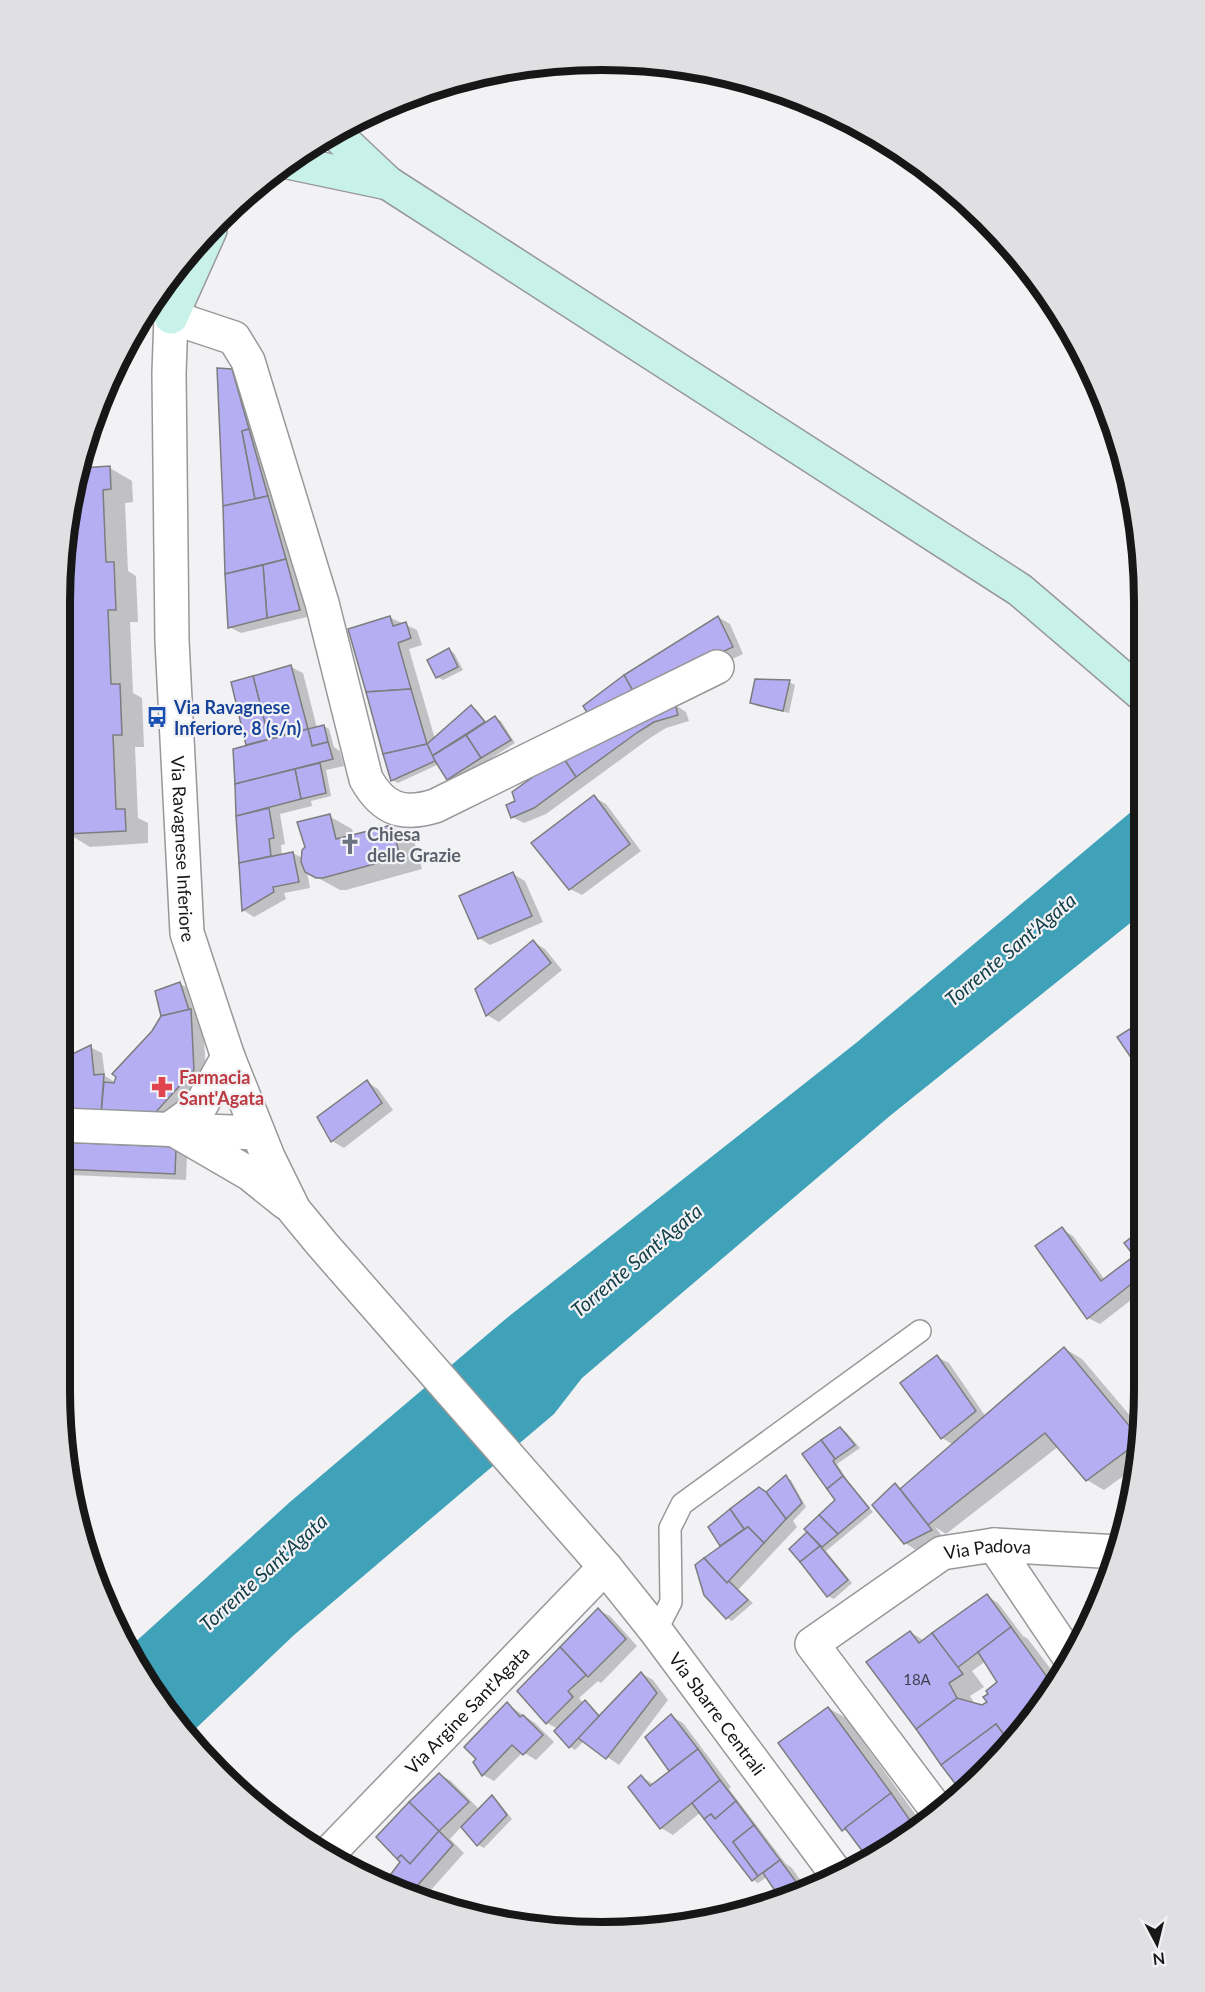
<svg xmlns="http://www.w3.org/2000/svg" width="1205" height="1992" font-family="Lato,sans-serif">
  <style>
    .water { fill: #3fa2b9 }
    .shadow { fill: #0003; fill-rule: evenodd }
    .building { fill: #b6aef2; stroke: #7d7c7f; stroke-width: 1.5 }
    .lines { fill: none; stroke-linecap: round; stroke-linejoin: round }
    .service-casing { stroke: #98989a; stroke-width: 24 }
    .minor-casing { stroke: #98989a; stroke-width: 36 }
    .tertiary-casing { stroke: #98989a; stroke-width: 36 }
    .secondary-casing { stroke: #98989a; stroke-width: 36 }
    .service { stroke: #fff; stroke-width: 21 }
    .minor { stroke: #fff; stroke-width: 33 }
    .tertiary { stroke: #fff; stroke-width: 33 }
    .secondary { stroke: #c7f1e9; stroke-width: 33 }
    .labels { text-anchor: middle; dominant-baseline: central; stroke-width: 4.5; stroke-linejoin: round; paint-order: stroke }
    .number-label { font-size: 15px; fill: #3f3d4e }
    .transit-label { font-size: 18px; font-weight: bold; fill: #164399; stroke: #f2f2f5; text-anchor: start }
    .worship-label { font-size: 18px; font-weight: bold; fill: #5b616d; stroke: #f2f2f5; text-anchor: start }
    .street-label { font-size: 18px; fill: #171718; stroke: #f2f2f5 }
    .health-label { font-size: 18px; font-weight: bold; fill: #be3a42; stroke: #f2f2f5; text-anchor: start }
    .water-label { font-size: 20px; font-style: italic; fill: #13404a; stroke: #f2f2f5 }
    .rim { fill: none; stroke: #171718; stroke-width: 8 }
  </style>
  <rect width="100%" height="100%" fill="#f2f2f5"/>
  <polygon class="water" points="1144,801 1144,912 891,1115 582,1378 554,1414 294,1635 189,1735 172,1719 132,1645 290,1502 508,1317 856,1043"/>
  <g class="shadow">
    <polygon points="119,367 120,380 112,381"/>
    <polygon points="219,370 232,370 244,377 256,437 273,501 279,504 311,616 241,633 229,627"/>
    <polygon points="81,466 86,469 110,468 132,481 133,502 125,503 128,571 136,576 138,622 130,622 133,693 142,698 144,747 135,747 138,818 148,823 148,843 90,847 67,833 66,815 61,812 61,738 62,737 61,567"/>
    <polygon points="389,617 417,630 422,645 409,649 435,739 471,707 477,710 487,723 495,718 501,721 515,743 454,782 448,778 439,764 398,783 392,780"/>
    <polygon points="718,617 730,624 743,654 647,699"/>
    <polygon points="449,650 454,653 463,670 443,680 437,677"/>
    <polygon points="291,667 303,673 317,728 324,726 329,729 334,747 340,751 344,766 326,770 331,796 311,801 312,806 280,814 285,844 281,845 282,856 293,853 304,859 329,816 352,829 354,836 391,826 414,840 422,869 346,890 340,890 307,872 310,888 284,893 286,899 254,917 243,910 234,750 248,746 233,683"/>
    <polygon points="789,682 795,685 789,713 757,706 752,703"/>
    <polygon points="675,705 686,712 689,721 666,728 650,738 546,814 524,823 512,817"/>
    <polygon points="594,797 606,804 641,851 582,895 570,889"/>
    <polygon points="513,874 525,881 543,922 490,945 479,938"/>
    <polygon points="533,942 545,949 562,970 499,1022 487,1015"/>
    <polygon points="180,984 186,987 194,1012 203,1018 206,1077 166,1120 60,1117 90,1047 102,1053 105,1076 115,1082 153,1032"/>
    <polygon points="1144,1021 1144,1068 1137,1064"/>
    <polygon points="367,1082 378,1089 393,1110 344,1148 332,1141 319,1118"/>
    <polygon points="176,1149 187,1156 186,1180 71,1175 60,1168"/>
    <polygon points="1062,1229 1073,1236 1105,1280 1136,1256 1144,1230 1144,1290 1100,1324 1088,1318"/>
    <polygon points="1064,1348 1082,1359 1143,1431 1136,1467 1104,1490 1087,1480 1059,1446 946,1534 935,1527 942,1536 916,1550 905,1543 895,1485 903,1489 954,1445 942,1438 937,1357 949,1363 986,1417"/>
    <polygon points="841,1428 846,1432 860,1448 837,1464 848,1481 873,1512 826,1551 852,1583 834,1599 828,1596 791,1549 809,1532 837,1500 804,1454"/>
    <polygon points="786,1477 791,1480 806,1507 793,1521 797,1527 738,1590 753,1603 732,1621 727,1618 724,1546 722,1545"/>
    <path d="M 987,1596 L 998,1603 L 1023,1636 L 1028,1639 L 1059,1680 L 1053,1691 L 961,1789 L 868,1662 L 910,1632 L 925,1641 ZM 986,1661 L 999,1682 L 990,1694 L 989,1702 L 982,1706 L 975,1704 L 970,1696 L 984,1687 L 972,1671 Z"/>
    <polygon points="598,1610 610,1616 637,1646 601,1683 598,1681 579,1698 583,1703 585,1702 590,1705 600,1717 641,1673 653,1680 668,1700 619,1765 584,1741 575,1750 570,1747 558,1729 547,1723 519,1691"/>
    <polygon points="507,1704 535,1723 554,1742 536,1760 523,1752 494,1781 483,1775"/>
    <polygon points="828,1708 846,1718 923,1825 867,1855 852,1835 843,1829"/>
    <polygon points="671,1716 683,1723 731,1787 729,1789 786,1864 792,1868 806,1888 783,1900 767,1877 758,1883 753,1880 701,1812 673,1835 661,1828 641,1777 654,1784 671,1772 647,1737"/>
    <polygon points="439,1774 451,1781 480,1810 492,1797 497,1800 512,1819 484,1848 478,1845 462,1826 450,1839 464,1853 422,1900 386,1883 402,1862"/>
  </g>
  <g class="building">
    <polygon points="217,368 232,369 249,429 242,431 255,499 223,506"/>
    <polygon points="249,429 268,496 255,499 242,431"/>
    <polygon points="110,466 111,489 103,490 106,562 114,562 115,587 116,610 108,610 111,684 120,684 122,735 113,735 116,809 125,809 126,831 66,834 64,811 61,811 61,567 81,468"/>
    <polygon points="268,496 286,559 225,574 223,506"/>
    <polygon points="286,559 300,610 267,618 263,565"/>
    <polygon points="263,565 267,618 228,628 225,574"/>
    <polygon points="390,616 393,626 406,622 411,638 398,643 411,689 366,692 348,629"/>
    <polygon points="718,616 733,647 634,693 624,675"/>
    <polygon points="449,648 458,667 436,678 427,660"/>
    <polygon points="291,665 308,729 269,739 253,676"/>
    <polygon points="624,675 634,693 588,714 583,706"/>
    <polygon points="253,676 269,739 246,745 231,682"/>
    <polygon points="755,679 790,680 783,711 750,703"/>
    <polygon points="411,689 427,744 383,754 366,692"/>
    <polygon points="675,703 678,715 654,722 638,732 576,777 562,756"/>
    <polygon points="471,705 485,722 432,756 427,744"/>
    <polygon points="495,716 511,740 481,758 466,735"/>
    <polygon points="324,725 328,742 312,746 308,729"/>
    <polygon points="308,729 312,746 328,742 333,759 235,784 233,749"/>
    <polygon points="466,735 481,758 447,780 432,756"/>
    <polygon points="427,744 435,761 391,781 383,754"/>
    <polygon points="562,756 576,777 534,808 511,818 506,805 515,801 512,792"/>
    <polygon points="320,763 326,793 301,799 295,769"/>
    <polygon points="295,769 301,799 236,816 235,784"/>
    <polygon points="594,795 630,844 569,890 531,843"/>
    <polygon points="269,808 274,838 269,839 271,856 239,863 236,816"/>
    <polygon points="330,814 336,839 392,825 400,857 323,878 316,878 305,872 301,862 302,850 305,847 297,822"/>
    <polygon points="293,852 299,882 273,887 274,892 242,911 239,863"/>
    <polygon points="513,872 532,916 478,939 459,896"/>
    <polygon points="533,940 551,963 486,1016 475,989"/>
    <polygon points="180,982 189,1010 161,1016 155,991"/>
    <polygon points="191,1009 194,1070 154,1114 101,1113 104,1082 114,1083 116,1077 112,1074 152,1031 161,1016"/>
    <polygon points="1144,1020 1144,1061 1136,1065 1117,1037"/>
    <polygon points="91,1045 94,1075 104,1074 101,1113 60,1112 60,1060"/>
    <polygon points="367,1080 382,1103 331,1142 317,1117"/>
    <polygon points="60,1142 176,1147 175,1174 60,1169"/>
    <polygon points="1062,1227 1101,1281 1134,1256 1124,1243 1144,1228 1144,1274 1087,1319 1035,1246"/>
    <polygon points="1064,1347 1141,1440 1086,1481 1045,1433 928,1525 900,1489"/>
    <polygon points="937,1355 976,1411 941,1439 900,1383"/>
    <polygon points="840,1427 855,1445 835,1459 821,1440"/>
    <polygon points="821,1440 835,1459 833,1461 843,1476 827,1489 802,1454"/>
    <polygon points="786,1475 802,1503 786,1519 766,1492"/>
    <polygon points="843,1476 869,1508 838,1534 819,1515 835,1500 827,1489"/>
    <polygon points="895,1483 932,1530 904,1544 872,1505"/>
    <polygon points="759,1487 766,1492 786,1519 764,1543 748,1527 744,1529 730,1509"/>
    <polygon points="730,1509 744,1529 720,1546 708,1527"/>
    <polygon points="819,1515 838,1534 822,1547 804,1529"/>
    <polygon points="748,1527 764,1543 727,1583 704,1558"/>
    <polygon points="807,1532 820,1546 800,1562 789,1549"/>
    <polygon points="820,1546 848,1580 827,1597 800,1562"/>
    <polygon points="704,1558 727,1583 729,1581 748,1600 726,1619 704,1595 695,1565"/>
    <polygon points="987,1594 1011,1627 957,1668 932,1633"/>
    <polygon points="1086,1602 1097,1603 1084,1629"/>
    <polygon points="598,1608 626,1639 588,1677 560,1647"/>
    <polygon points="1011,1627 1055,1688 1053,1691 1008,1740 996,1724 941,1765 916,1729 957,1698 982,1705 987,1702 983,1697 988,1694 986,1691 997,1682 978,1652"/>
    <polygon points="910,1631 919,1643 932,1633 963,1674 949,1683 957,1698 916,1729 866,1662"/>
    <polygon points="560,1647 586,1675 568,1691 573,1697 546,1724 517,1691"/>
    <polygon points="641,1672 657,1693 606,1759 578,1738"/>
    <polygon points="585,1700 599,1716 569,1748 554,1731"/>
    <polygon points="507,1702 520,1717 523,1715 543,1735 523,1755 512,1745 482,1776 473,1762 476,1759 464,1747"/>
    <polygon points="828,1707 891,1793 842,1831 778,1743"/>
    <polygon points="671,1714 698,1749 669,1771 645,1737"/>
    <polygon points="996,1724 1008,1740 960,1790 941,1765"/>
    <polygon points="698,1749 720,1780 660,1829 628,1787 641,1775 650,1786"/>
    <polygon points="439,1773 469,1802 439,1831 409,1802"/>
    <polygon points="720,1780 736,1801 715,1819 711,1814 704,1819 692,1803"/>
    <polygon points="891,1793 916,1829 866,1856 845,1828"/>
    <polygon points="492,1795 507,1815 477,1846 461,1827"/>
    <polygon points="736,1801 754,1825 733,1842 758,1876 752,1881 704,1819 711,1814 715,1819"/>
    <polygon points="409,1802 439,1831 410,1864 401,1855 397,1859 376,1837"/>
    <polygon points="754,1825 780,1860 758,1876 733,1842"/>
    <polygon points="439,1831 453,1845 410,1894 385,1882 400,1862 397,1859 401,1855 410,1864"/>
    <polygon points="780,1860 802,1890 782,1901 763,1873"/>
  </g>
  <g class="lines">
    <defs>
      <polyline id="service" points="656,1631 671,1602 670,1528 682,1504 920,1331"/>
      <g id="minor">
        <path d="M 171,317 L 234,338 L 248,361 L 322,603 L 366,779 C 383,809 402,816 435,806 L 717,667"/>
        <polyline points="994,1545 1070,1658"/>
        <path id="s1" d="M 939,1813 L 812,1644 L 942,1553 L 994,1545 L 1119,1552"/>
        <path id="s2" d="M 328,1854 L 605,1567"/>
      </g>
      <g id="tertiary">
        <path id="s3" d="M 171,317 L 169,373 L 172,641 L 187,933 L 228,1057 L 268,1157 L 294,1210 L 322,1244 L 605,1567 L 656,1631 L 835,1872"/>
        <polyline points="228,1057 200,1107 171,1128 250,1174 286,1203"/>
        <polyline points="60,1125 258,1133"/>
      </g>
      <g id="secondary">
        <polyline points="335,133 388,183 1020,590 1144,696"/>
        <polyline points="288,162 388,183"/>
        <polyline points="171,317 210,230"/>
      </g>
    </defs>
    <use href="#service" class="service-casing"/>
    <use href="#minor" class="minor-casing"/>
    <use href="#tertiary" class="tertiary-casing"/>
    <use href="#secondary" class="secondary-casing"/>
    <use href="#service" class="service"/>
    <use href="#minor" class="minor"/>
    <use href="#tertiary" class="tertiary"/>
    <use href="#secondary" class="secondary"/>
  </g>
  <defs>
    <symbol id="bus-bare" viewBox="-9 -9 18 18"><path d="M-5-6H5V4H4V6H2V4H-2V6H-4V4H-5ZM-3.5-4V0h7V-4ZM-3.5 1.2v1.5H-2V1.2ZM2 1.2v1.5H3.5V1.2Z" fill="#1a4fb4" stroke="#f2f2f5" stroke-width="2.5" paint-order="stroke"/></symbol>
    <symbol id="church-bare" viewBox="-9 -9 18 18"><path d="M-1.2-6h2.4v3.5h3.3v2.4h-3.3V6h-2.4V-.1h-3.3v-2.4h3.3Z" fill="#6b7280" stroke="#f2f2f5" stroke-width="2.5" paint-order="stroke"/></symbol>
    <symbol id="pharmacy-bare" viewBox="-9 -9 18 18"><path d="M-2-6h4v4h4v4h-4v4h-4v-4h-4v-4h4Z" fill="#e0444e" stroke="#f2f2f5" stroke-width="2.5" paint-order="stroke"/></symbol>
  </defs>
  <g fill-rule="evenodd">
    <use href="#bus-bare" x="142" y="702" width="30" height="30"/>
    <use href="#church-bare" x="335" y="829" width="30" height="30"/>
    <use href="#pharmacy-bare" x="147" y="1072" width="30" height="30"/>
  </g>
  <g class="labels">
    <g class="number-label">
      <text x="917" y="1679">18A</text>
    </g>
    <g class="transit-label">
      <text x="174" y="707">Via Ravagnese<tspan x="174" dy="21">Inferiore, 8 (s/n)</tspan></text>
    </g>
    <g class="worship-label">
      <text x="367" y="834">Chiesa<tspan x="367" dy="21">delle Grazie</tspan></text>
    </g>
    <g class="street-label">
      <text stroke="none"><textPath href="#s3" startOffset="532">Via Ravagnese Inferiore</textPath></text>
      <text stroke="none"><textPath href="#s1" startOffset="416">Via Padova</textPath></text>
      <text stroke="none"><textPath href="#s2" startOffset="200">Via Argine Sant'Agata</textPath></text>
      <text stroke="none"><textPath href="#s3" startOffset="1572">Via Sbarre Centrali</textPath></text>
    </g>
    <g class="health-label">
      <text x="179" y="1077">Farmacia<tspan x="179" dy="21">Sant'Agata</tspan></text>
    </g>
    <g class="water-label">
      <text transform="translate(1010 949) rotate(-40)">Torrente Sant'Agata</text>
      <text transform="translate(636 1260) rotate(-40)">Torrente Sant'Agata</text>
      <text transform="translate(263 1572) rotate(-42)">Torrente Sant'Agata</text>
    </g>
  </g>
  <path d="M0 0H1205V1992H0ZM602 70H602A532 532 0 0 1 1134 602V1390A532 532 0 0 1 602 1922H602A532 532 0 0 1 70 1390V602A532 532 0 0 1 602 70Z" fill="#e0e0e3" fill-rule="evenodd"/>
  <path class="rim" d="M602 70H602A532 532 0 0 1 1134 602V1390A532 532 0 0 1 602 1922H602A532 532 0 0 1 70 1390V602A532 532 0 0 1 602 70Z"/>
  <g transform="translate(1157 1944) rotate(173)" stroke="#f2f2f5" stroke-width="4.5" paint-order="stroke">
  <path d="M0-4.5L10 22L0 15L-10 22Z" fill="#171718"/>
  <text y="-9" font-size="16" font-weight="bold" text-anchor="middle" fill="#171718">N</text>
  </g>
</svg>
